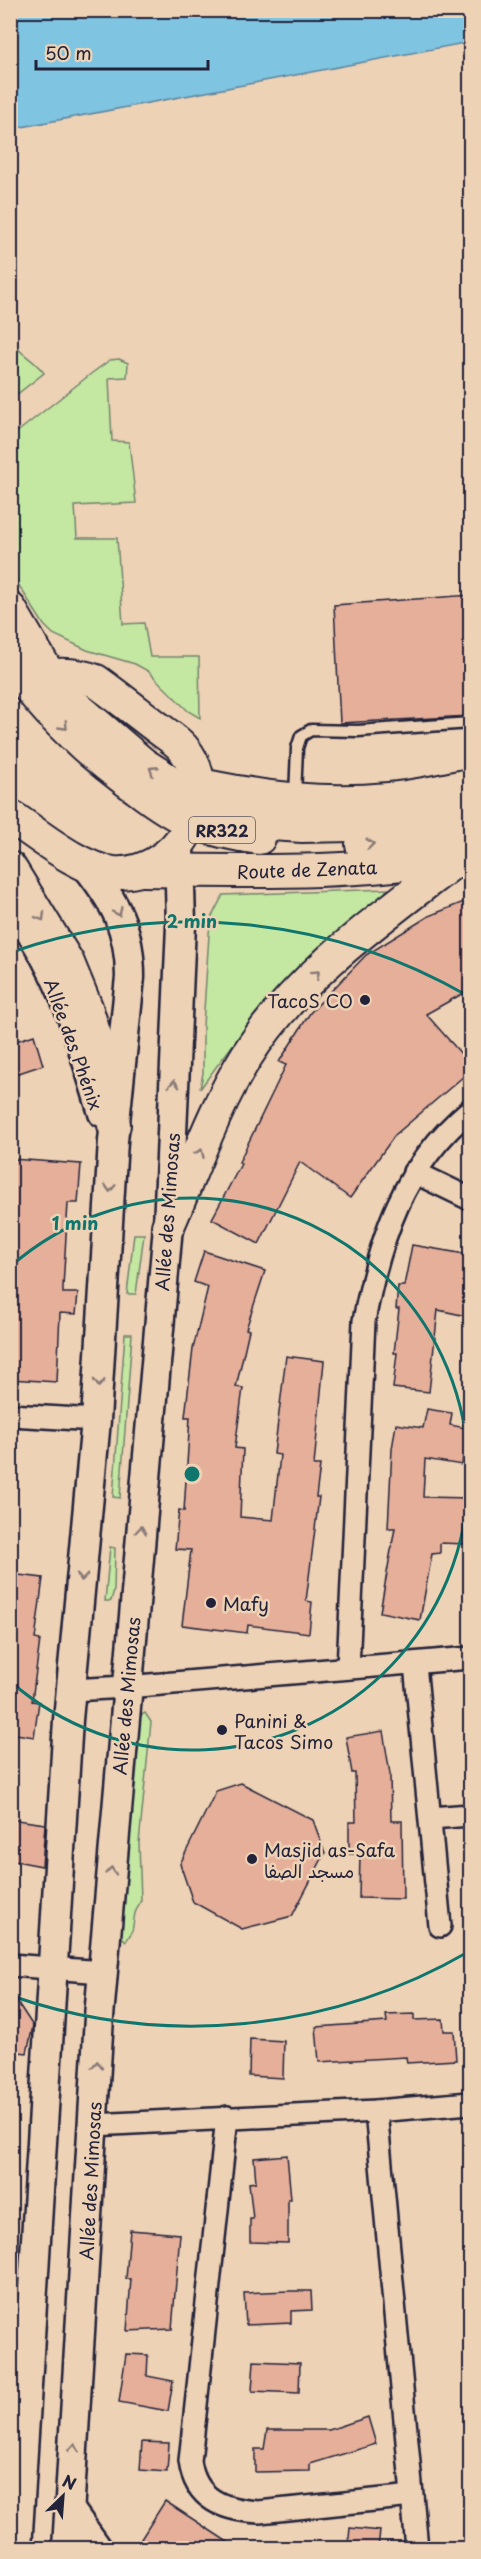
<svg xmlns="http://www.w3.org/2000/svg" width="481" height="2559" font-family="'Playpen Sans','Playpen Sans Arabic',sans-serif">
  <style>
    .green { fill: #c4e7a1; stroke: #73846e; stroke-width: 1.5 }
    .water { fill: #7fc4e0; stroke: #5a839e; stroke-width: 1.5 }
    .building { fill: #e5af9a; stroke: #22223b; stroke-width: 1.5 }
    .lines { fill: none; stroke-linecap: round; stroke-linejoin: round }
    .service-casing { stroke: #22223b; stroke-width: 15 }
    .minor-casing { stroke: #22223b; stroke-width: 26 }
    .secondary-casing { stroke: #22223b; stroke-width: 33 }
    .primary-casing { stroke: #22223b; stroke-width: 36 }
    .service { stroke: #eed2b5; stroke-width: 10 }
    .minor { stroke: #eed2b5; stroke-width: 21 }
    .secondary { stroke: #eed2b5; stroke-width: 28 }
    .primary { stroke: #eed2b5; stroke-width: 32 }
    .oneway { stroke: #887a78 }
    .ring { fill: none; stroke: #0f766e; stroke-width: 3 }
    .poi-dot { fill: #22223b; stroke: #eed2b5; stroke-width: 2 }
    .labels { text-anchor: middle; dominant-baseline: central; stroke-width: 5; stroke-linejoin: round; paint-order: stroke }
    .shield { fill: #eed2b5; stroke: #5f5760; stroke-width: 1.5 }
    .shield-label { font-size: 16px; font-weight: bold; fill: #22223b }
    .street-label { font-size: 18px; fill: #22223b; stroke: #eed2b5 }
    .poi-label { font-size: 18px; fill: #22223b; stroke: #eed2b5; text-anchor: start }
    .centre { fill: #0f766e; stroke: #eed2b5; stroke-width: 3 }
    .ring-label { font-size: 18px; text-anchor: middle; font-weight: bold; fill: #0f766e; stroke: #eed2b5; stroke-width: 5; stroke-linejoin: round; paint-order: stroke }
  </style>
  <rect width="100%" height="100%" fill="#eed2b5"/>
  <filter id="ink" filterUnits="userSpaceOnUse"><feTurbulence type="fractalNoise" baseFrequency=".0167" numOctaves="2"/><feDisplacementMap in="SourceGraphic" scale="12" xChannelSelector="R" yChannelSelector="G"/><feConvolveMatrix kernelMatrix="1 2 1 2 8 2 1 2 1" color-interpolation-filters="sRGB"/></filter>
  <g filter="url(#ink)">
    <g class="green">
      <path d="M 10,339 C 21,356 33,358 44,373 L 11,399 Z"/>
      <polygon points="119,359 128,363 127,377 109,378 112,441 129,442 136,503 75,506 77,538 117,538 123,624 144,623 150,657 199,657 200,718 188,711 148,671 135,664 87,650 53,634 44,625 11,573 11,437 92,373 110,360"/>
      <path d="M 388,889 C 361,919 329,942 300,969 C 262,1005 230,1047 200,1089 L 203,1073 L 203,1025 L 210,920 L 223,895 Z"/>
      <polygon points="134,1234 144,1234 136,1294 127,1294"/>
      <polygon points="125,1334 132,1334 120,1498 113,1497"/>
      <polygon points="110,1547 115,1548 114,1590 111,1601 105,1601"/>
      <polygon points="145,1713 151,1722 139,1843 141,1900 135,1913 132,1932 126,1941 117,1932 131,1720"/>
    </g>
    <polygon class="water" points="11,10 470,11 470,42 11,129"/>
    <g class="building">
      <polygon points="471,595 471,716 340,723 334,605"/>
      <polygon points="471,899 471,989 426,1014 471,1065 471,1070 395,1135 350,1198 300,1162 259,1244 212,1219 241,1164 239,1162 286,1065 279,1062 310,1013 366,955 429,916"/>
      <polygon points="34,1035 43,1065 10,1076 10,1043"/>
      <polygon points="12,1159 81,1164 78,1203 68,1203 63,1287 63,1293 78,1293 76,1314 60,1313 57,1382 10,1379"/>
      <polygon points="412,1245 471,1255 471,1317 438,1310 429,1392 393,1388 397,1353 394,1353 399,1309 396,1309 398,1286 404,1286"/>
      <polygon points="204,1251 265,1271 246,1329 249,1330 236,1387 243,1388 235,1448 243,1449 240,1517 273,1520 280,1455 274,1454 286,1356 324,1361 314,1465 320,1465 316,1497 319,1497 306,1601 312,1602 309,1633 248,1625 247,1633 182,1625 191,1550 175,1549 179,1510 184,1511 190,1417 185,1417 193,1349 208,1287 194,1282"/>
      <polygon points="427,1409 452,1413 450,1425 471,1429 471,1458 463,1457 462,1465 425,1459 423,1497 471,1498 471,1536 467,1536 467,1544 440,1543 440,1553 432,1554 420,1620 380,1612 395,1528 388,1528 392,1449 396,1424 423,1428"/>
      <polygon points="10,1574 43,1578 35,1639 40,1640 32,1701 39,1702 34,1737 10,1733"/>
      <polygon points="383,1731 390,1774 391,1821 402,1821 403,1899 359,1898 360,1854 349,1854 349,1822 356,1822 355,1773 352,1773 346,1737"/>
      <polygon points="241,1783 313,1820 325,1853 292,1916 242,1929 193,1902 180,1864 216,1791"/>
      <polygon points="10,1819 45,1824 42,1866 10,1860"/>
      <polygon points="10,1991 33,2026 27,2053 10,2051"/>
      <polygon points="414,2014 414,2020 443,2019 444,2031 454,2031 456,2060 407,2063 406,2057 319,2062 316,2027 387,2022 386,2015"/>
      <polygon points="250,2039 284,2041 283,2078 249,2076"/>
      <polygon points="287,2155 291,2199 288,2199 288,2243 250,2242 250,2219 253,2219 249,2183 256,2182 254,2158"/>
      <polygon points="130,2230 180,2234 172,2329 127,2331 131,2279 126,2279"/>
      <polygon points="289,2291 311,2291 312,2310 291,2311 291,2323 246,2325 244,2293"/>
      <polygon points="126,2354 148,2355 147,2376 173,2381 168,2411 119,2402"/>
      <polygon points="254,2361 300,2363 299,2393 252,2391"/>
      <polygon points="368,2417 376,2444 310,2464 310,2471 255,2472 255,2449 264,2449 267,2430 329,2430"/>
      <polygon points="142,2442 169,2443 167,2472 140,2470"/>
      <polygon points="165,2501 237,2548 156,2548 141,2539"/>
      <polygon points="350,2528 380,2531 378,2548 348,2548"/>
    </g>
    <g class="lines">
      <defs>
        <polyline id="service" points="295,796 297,748 301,736 311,730 358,731 470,723"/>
        <g id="minor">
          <path d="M 10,907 C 23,926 36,946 46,966 C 71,1013 84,1065 100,1115"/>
          <polyline points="414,1172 470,1199"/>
          <polyline points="10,1415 96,1420"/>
          <polyline points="415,1664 440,1926"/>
          <path d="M 348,1668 L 364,1321 C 380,1237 403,1166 470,1110"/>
          <polyline points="71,1690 126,1687 470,1658"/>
          <polyline points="431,1818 470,1815"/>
          <polyline points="10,1965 103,1972"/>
          <polyline points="376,2111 417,2548"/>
          <path d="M 227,2117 L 190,2461 C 195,2500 224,2510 259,2512 L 412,2496"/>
          <polyline points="93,2125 376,2111 470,2103"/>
        </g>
        <g id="secondary">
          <polyline points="70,2510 97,2548"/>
          <path d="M 17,2548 L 68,1720 L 96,1420 L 113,1141 L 130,977 C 130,928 115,902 85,864"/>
          <polyline points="67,2548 99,2017 168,1226 181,925 179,847"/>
        </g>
        <g id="primary">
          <polyline points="10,609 49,675 75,706 143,764 198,799 272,824 302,826 351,825 470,807"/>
          <path d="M 10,662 C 44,712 88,753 137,788 C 154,801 172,814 192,822 C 213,830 237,835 259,838"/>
          <path d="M 210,787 C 268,799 329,805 389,799 C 416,797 444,790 470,785"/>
          <path d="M 10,816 C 39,835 80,870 114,873 C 176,877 225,798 183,748 C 176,740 166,734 158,728 C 137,712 117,696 96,681 C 77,674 57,673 37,678"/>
          <polyline points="362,845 462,831"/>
          <polyline points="10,868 68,963 86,1007 102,1058 114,1125"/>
          <path d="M 143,870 C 249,871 353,875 458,856"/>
          <path d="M 168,1226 C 192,1172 215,1106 246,1057 C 297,975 386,914 461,856"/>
        </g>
      </defs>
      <use href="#service" class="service-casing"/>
      <use href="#minor" class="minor-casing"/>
      <use href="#secondary" class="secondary-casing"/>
      <use href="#primary" class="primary-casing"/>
      <use href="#service" class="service"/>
      <use href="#minor" class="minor"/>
      <use href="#secondary" class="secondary"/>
      <use href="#primary" class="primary"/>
    </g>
    <defs><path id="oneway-chevron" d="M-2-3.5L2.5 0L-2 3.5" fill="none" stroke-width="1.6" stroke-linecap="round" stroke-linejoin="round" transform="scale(1.5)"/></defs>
    <g class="oneway">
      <use href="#oneway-chevron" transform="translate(64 726) rotate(46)"/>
      <use href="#oneway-chevron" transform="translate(153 770) rotate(-147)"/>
      <use href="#oneway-chevron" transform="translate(370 844) rotate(-6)"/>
      <use href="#oneway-chevron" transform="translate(118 912) rotate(65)"/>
      <use href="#oneway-chevron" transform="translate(41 917) rotate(60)"/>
      <use href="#oneway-chevron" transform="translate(316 974) rotate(-42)"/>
      <use href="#oneway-chevron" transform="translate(174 1084) rotate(-87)"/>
      <use href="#oneway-chevron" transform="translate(200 1153) rotate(-66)"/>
      <use href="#oneway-chevron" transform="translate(110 1188) rotate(93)"/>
      <use href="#oneway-chevron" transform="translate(99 1383) rotate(93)"/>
      <use href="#oneway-chevron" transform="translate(141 1530) rotate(-85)"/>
      <use href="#oneway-chevron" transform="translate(82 1577) rotate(95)"/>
      <use href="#oneway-chevron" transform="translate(111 1871) rotate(-85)"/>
      <use href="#oneway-chevron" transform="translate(97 2065) rotate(-87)"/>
      <use href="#oneway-chevron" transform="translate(74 2448) rotate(-87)"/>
    </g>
  </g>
  <g class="ring">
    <path d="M11 1266A276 276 0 1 1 11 1682"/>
    <path d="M468 1952A552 552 0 0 1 12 1996M12 952A552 552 0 0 1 468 996"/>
  </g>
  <g class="poi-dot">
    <circle cx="365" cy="1000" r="6"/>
    <circle cx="211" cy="1603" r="6"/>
    <circle cx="222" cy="1730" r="6"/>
    <circle cx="252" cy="1859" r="6"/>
  </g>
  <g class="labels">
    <rect class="shield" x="189" y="817" width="66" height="26" rx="4.5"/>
    <g class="shield-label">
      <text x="222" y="830">RR322</text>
    </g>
    <g class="street-label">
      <text transform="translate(307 869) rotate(-2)">Route de Zenata</text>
      <text transform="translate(74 1044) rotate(70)">Allée des Phénix</text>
      <text transform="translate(167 1212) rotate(-86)">Allée des Mimosas</text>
      <text transform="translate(126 1696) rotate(-85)">Allée des Mimosas</text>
      <text transform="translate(90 2181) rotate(-87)">Allée des Mimosas</text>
    </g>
    <g class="poi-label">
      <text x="353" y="1000" text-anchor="end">TacoS CO</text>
      <text x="223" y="1603">Mafy</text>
      <text x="234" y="1720">Panini &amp;<tspan x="234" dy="21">Tacos Simo</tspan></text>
      <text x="264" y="1849">Masjid as-Safa<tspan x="264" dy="21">مسجد الصفا</tspan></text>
    </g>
  </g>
  <circle cx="192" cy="1474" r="9" class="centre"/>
  <g class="ring-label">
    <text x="192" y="928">2 min</text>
    <text x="75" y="1230">1 min</text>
  </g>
  <rect width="481" height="2559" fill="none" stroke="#eed2b5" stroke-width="36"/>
  <rect x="18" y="18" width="445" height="2523" fill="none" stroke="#22223b" stroke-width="2" filter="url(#ink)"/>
  <g transform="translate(63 2496) rotate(25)" stroke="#eed2b5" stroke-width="4.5" paint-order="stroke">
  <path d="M0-4.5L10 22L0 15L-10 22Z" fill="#22223b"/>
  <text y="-9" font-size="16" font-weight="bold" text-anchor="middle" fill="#22223b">N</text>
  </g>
  <path d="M36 60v9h172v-9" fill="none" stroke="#22223b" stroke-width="3"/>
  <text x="45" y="60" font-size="18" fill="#22223b" stroke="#eed2b5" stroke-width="4.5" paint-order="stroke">50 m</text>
</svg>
